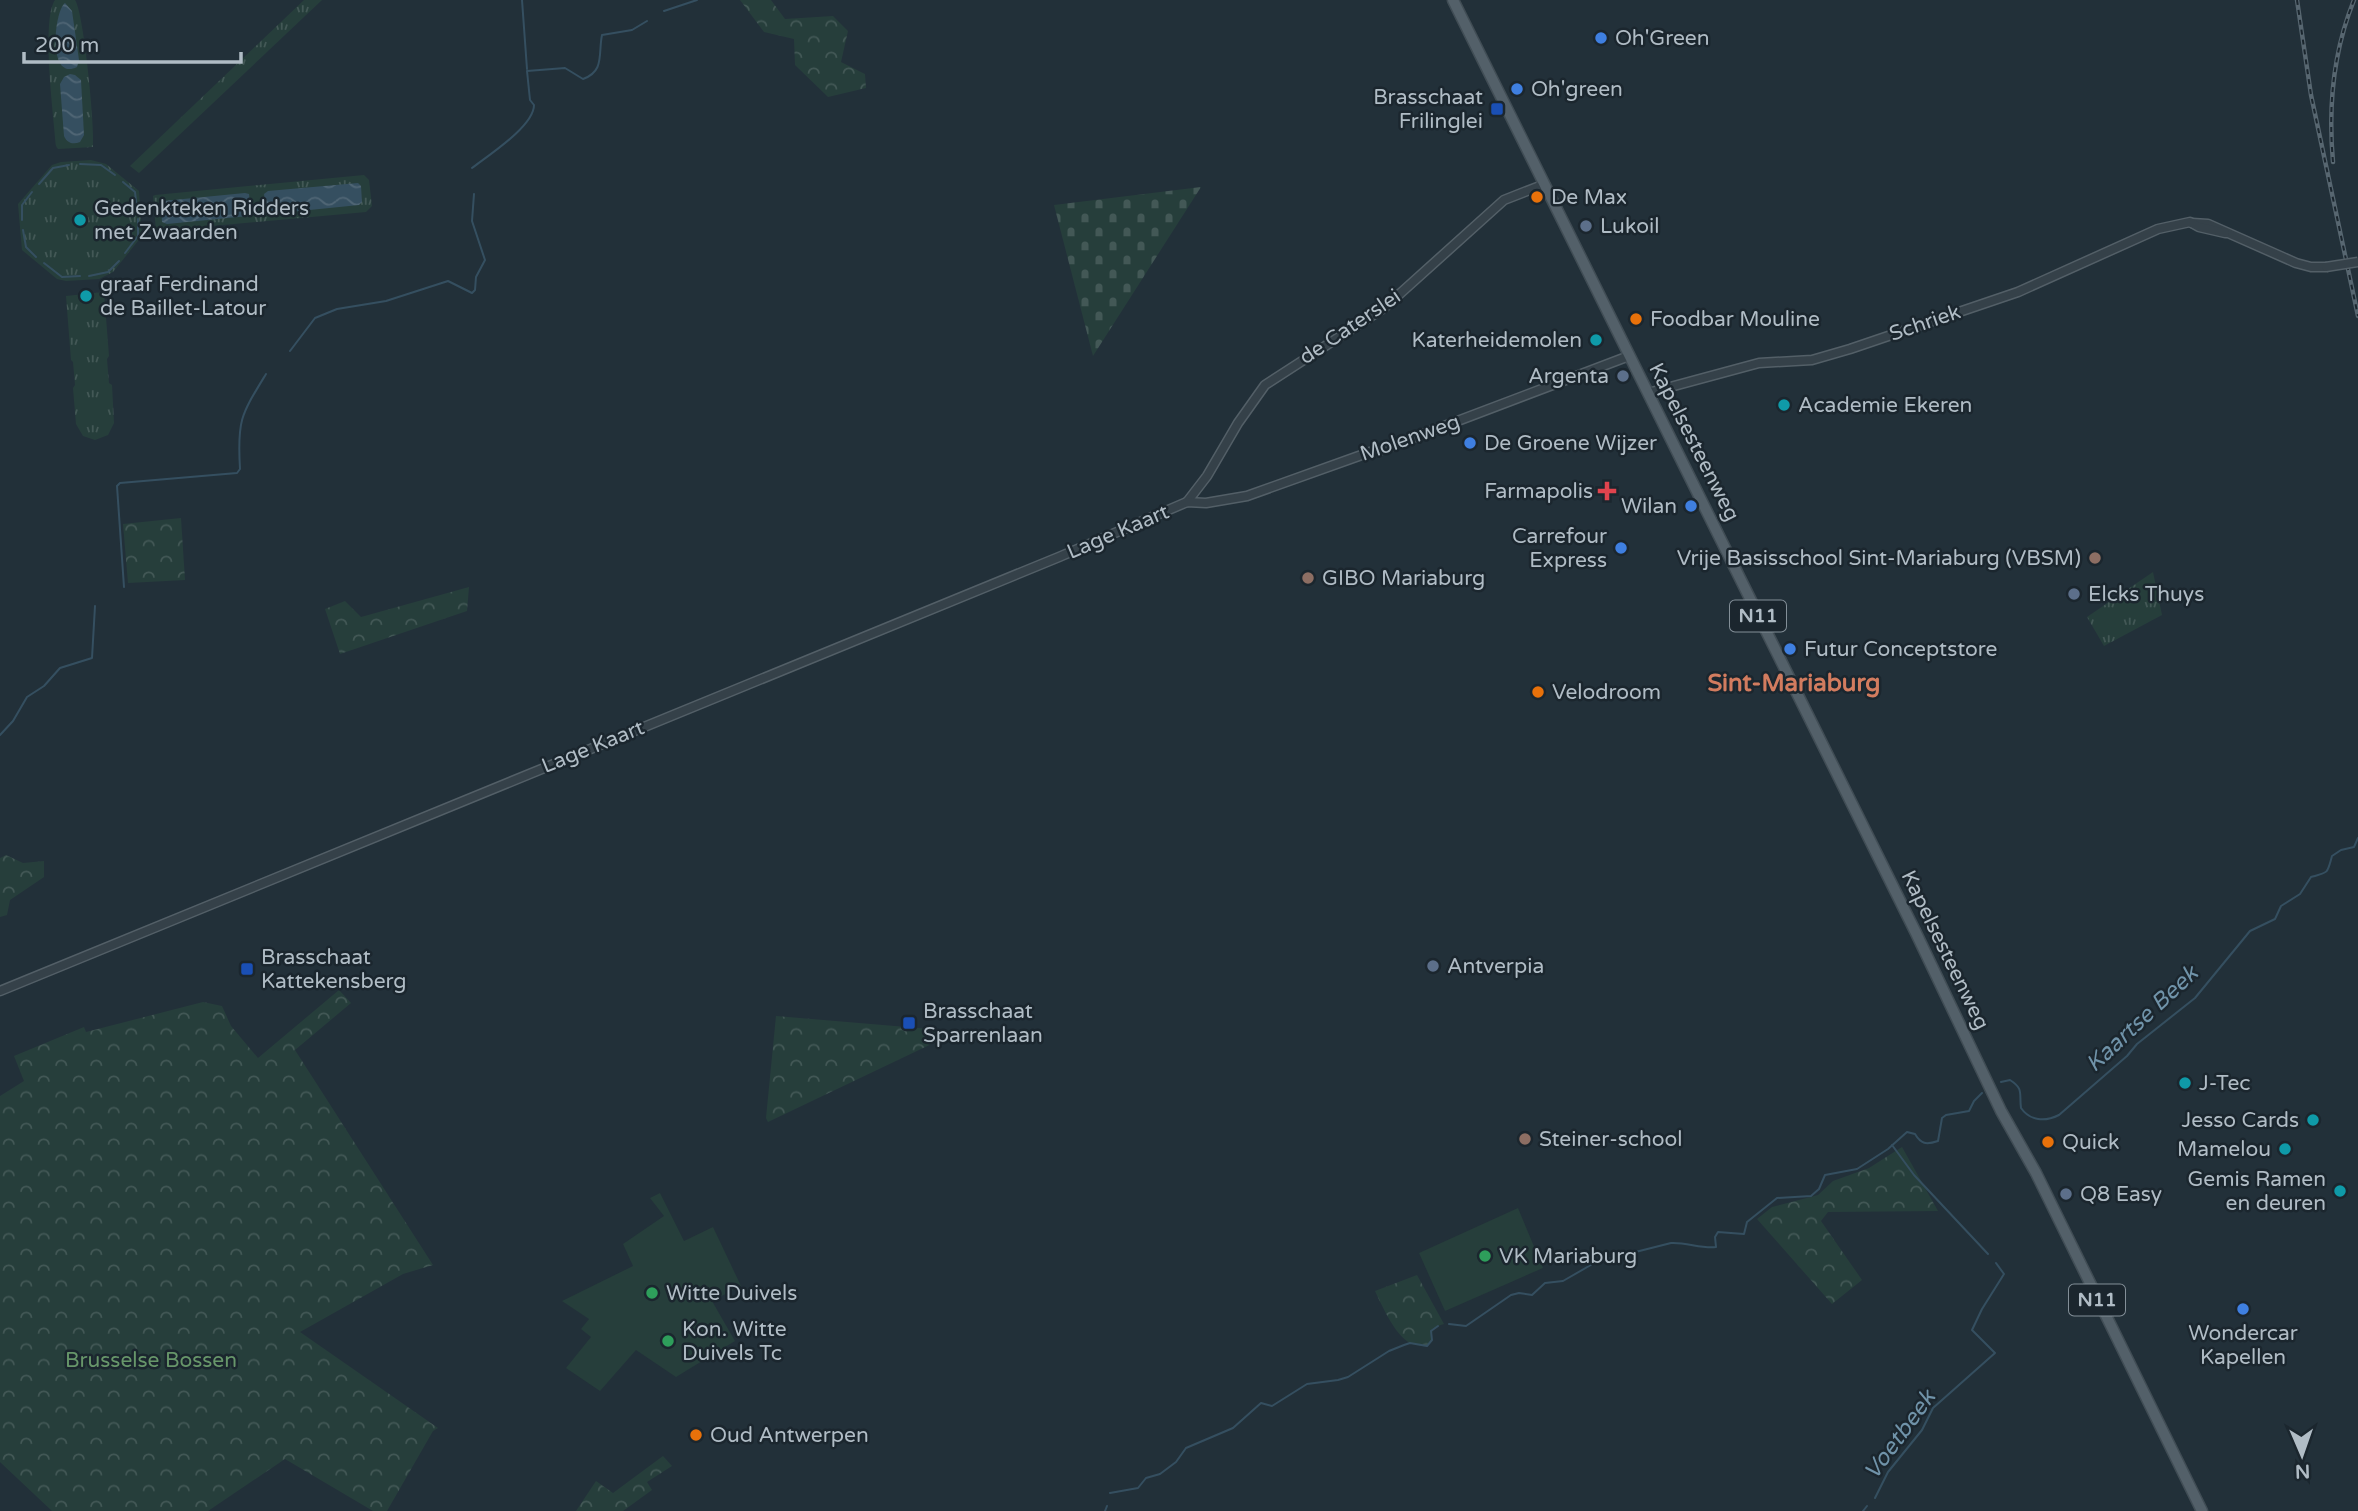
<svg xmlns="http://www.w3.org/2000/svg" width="2358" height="1511" font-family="'Varela Round',sans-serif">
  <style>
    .grass { fill: url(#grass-tufts) }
    .forest { fill: url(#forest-crowns) }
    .cemetery { fill: url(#cemetery-stones) }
    .pitch { fill: #263e3b }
    .water { fill: url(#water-waves) }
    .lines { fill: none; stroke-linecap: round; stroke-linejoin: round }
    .stream { stroke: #354f60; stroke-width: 2 }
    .tertiary-casing { stroke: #535f67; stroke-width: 11 }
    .primary-casing { stroke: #414d55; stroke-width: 13 }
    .tertiary { stroke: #354149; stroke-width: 8 }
    .primary { stroke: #536069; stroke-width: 10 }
    .rail-casing { stroke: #576670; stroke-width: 4.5 }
    .rail { stroke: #1b262e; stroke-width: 2; stroke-dasharray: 5; stroke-linecap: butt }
    .tertiary-bridge-casing { stroke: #535f67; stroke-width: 11; stroke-linecap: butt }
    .tertiary-bridge { stroke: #354149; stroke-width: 8 }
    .shop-dot { fill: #3f7fe0; stroke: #1b262e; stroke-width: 2.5 }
    .transit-dot { fill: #1a4fb4; stroke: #1b262e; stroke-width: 2.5 }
    .food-dot { fill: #e8710a; stroke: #1b262e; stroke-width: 2.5 }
    .culture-dot { fill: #0f9aa8; stroke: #1b262e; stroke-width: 2.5 }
    .service-dot { fill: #5c6f8a; stroke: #1b262e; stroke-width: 2.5 }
    .health-dot { fill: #e0444e; stroke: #1b262e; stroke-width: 2.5 }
    .education-dot { fill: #8d6e63; stroke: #1b262e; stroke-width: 2.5 }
    .leisure-dot { fill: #2e9e5b; stroke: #1b262e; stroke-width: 2.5 }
    .labels { text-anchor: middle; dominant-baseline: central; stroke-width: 5; stroke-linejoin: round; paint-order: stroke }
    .shield { fill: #1b262e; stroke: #838f98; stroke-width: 2 }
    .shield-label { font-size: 19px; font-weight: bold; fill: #b0bcc5 }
    .poi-label { font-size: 21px; fill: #b0bcc5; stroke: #1b262e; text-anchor: start }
    .street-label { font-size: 21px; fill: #b0bcc5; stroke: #1b262e }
    .park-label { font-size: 21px; fill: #67966a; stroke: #1b262e }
    .water-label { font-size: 23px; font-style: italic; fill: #7093a9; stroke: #1b262e }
    .quarter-label { font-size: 24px; font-weight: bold; fill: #d27c5f; stroke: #1b262e }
  </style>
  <defs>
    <pattern id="grass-tufts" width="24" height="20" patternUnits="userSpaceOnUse" patternTransform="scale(1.75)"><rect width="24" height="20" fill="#263e3b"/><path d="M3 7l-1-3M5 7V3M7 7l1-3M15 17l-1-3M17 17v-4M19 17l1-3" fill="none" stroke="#435856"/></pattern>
    <pattern id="forest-crowns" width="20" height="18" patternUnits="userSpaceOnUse" patternTransform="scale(1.75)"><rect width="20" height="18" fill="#263e3b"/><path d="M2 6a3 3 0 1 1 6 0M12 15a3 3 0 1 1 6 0" fill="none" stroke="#435856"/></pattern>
    <pattern id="cemetery-stones" width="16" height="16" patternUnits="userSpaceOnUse" patternTransform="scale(1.75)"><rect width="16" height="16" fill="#263e3b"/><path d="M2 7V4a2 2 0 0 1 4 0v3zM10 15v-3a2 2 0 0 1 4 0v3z" fill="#435856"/></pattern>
    <pattern id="water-waves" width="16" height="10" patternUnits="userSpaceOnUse" patternTransform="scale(1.75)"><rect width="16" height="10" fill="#354f60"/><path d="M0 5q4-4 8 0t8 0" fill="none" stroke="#506675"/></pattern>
  </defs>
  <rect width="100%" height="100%" fill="#223039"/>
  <g class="grass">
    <path d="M 55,0 L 75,0 C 84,13 95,129 93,147 L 58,149 L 56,146 C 54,118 41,20 55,0 Z"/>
    <polygon points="304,0 322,0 139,173 130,166"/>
    <polygon points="91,160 106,164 139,191 142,236 113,272 99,279 66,281 57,279 22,250 18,204 52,165 61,162"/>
    <polygon points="364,175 369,180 372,206 366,212 156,231 153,196 155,195"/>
    <polygon points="104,292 109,356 107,359 109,383 112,385 114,423 108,435 95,440 83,436 76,424 73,388 75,385 73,362 71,360 66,296"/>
    <polygon points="2153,572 2162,615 2104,646 2087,617"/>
  </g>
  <g class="forest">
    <polygon points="740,0 771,0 785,19 833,16 848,31 841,62 865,74 866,88 828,97 795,65 794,39 764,32"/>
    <polygon points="181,518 185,580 128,583 123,524"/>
    <polygon points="469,587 467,611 340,654 325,609 345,601 361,617"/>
    <polygon points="6,855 23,863 44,861 44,877 10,900 7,915 0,917 0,858"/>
    <polygon points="339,990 351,1003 295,1050 433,1265 403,1274 300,1332 438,1428 433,1431 387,1511 373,1511 285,1459 208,1511 52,1511 0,1462 0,1096 24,1081 14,1056 84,1027 86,1032 203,1002 222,1006 231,1026 258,1058"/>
    <polygon points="776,1016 942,1030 942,1039 768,1122 766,1118"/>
    <polygon points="1902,1147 1938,1211 1828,1212 1821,1221 1862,1280 1832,1304 1757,1219 1772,1207 1818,1195 1833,1181 1869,1168"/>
    <path d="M 1417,1275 L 1444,1324 C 1434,1327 1431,1329 1432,1340 L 1427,1346 C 1421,1346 1414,1345 1410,1343 C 1395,1335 1382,1306 1375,1291 Z"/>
    <polygon points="663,1456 672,1466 647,1482 652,1490 623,1511 576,1511 596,1481 613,1493"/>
  </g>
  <polygon class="cemetery" points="1201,187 1093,356 1054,205"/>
  <g class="pitch">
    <polygon points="660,1193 684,1241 713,1227 741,1286 712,1301 735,1341 676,1377 636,1350 600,1391 566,1368 591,1337 581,1329 589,1319 562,1301 633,1266 623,1244 664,1216 650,1198"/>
    <polygon points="1518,1208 1543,1268 1445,1311 1419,1253"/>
  </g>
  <g class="water">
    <path d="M 65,3 L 72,11 L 79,60 L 77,67 C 47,82 54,11 65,3 Z"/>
    <path d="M 70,74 L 75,75 L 81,80 L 84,135 L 80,142 C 73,145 67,143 64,136 L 60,84 L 64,77 Z"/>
    <polygon points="358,183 361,186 362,202 359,205 270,214 266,210 264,194 268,191"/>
    <polygon points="245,193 249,194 251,213 248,216 167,224 162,222 161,203 163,201"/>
  </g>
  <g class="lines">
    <g class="stream">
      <polyline points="522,0 527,69"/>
      <polyline points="664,11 697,0"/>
      <polyline points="80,164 101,165 115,175"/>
      <path d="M 472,168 C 489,155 534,126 534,105 L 530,100 L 527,71 L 565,68 L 583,79 C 605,71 598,54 602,35 L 632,30 L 647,21"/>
      <polyline points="123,182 135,192 137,210"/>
      <polyline points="39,184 53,168 69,165"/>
      <polyline points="22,220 22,205 32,192"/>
      <polyline points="23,230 26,247 36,257"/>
      <polyline points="125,253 138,236 138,219"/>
      <polyline points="44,263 62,277 80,276"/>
      <polyline points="89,276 108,272 119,261"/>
      <polyline points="290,351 315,318 337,309 386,301 448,281 472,293 475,290 476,277 485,260 472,221 474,194"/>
      <path d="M 124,587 L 117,486 L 120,483 L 237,473 L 240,469 C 237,420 241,415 266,374"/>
      <polyline points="0,735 13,721 27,697 44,686 60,668 92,658 95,606"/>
      <path d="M 2001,1082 L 2010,1080 C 2024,1089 2019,1093 2021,1108 C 2030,1121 2045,1122 2059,1115 L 2127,1056 L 2137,1044 L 2195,998 L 2250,931 L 2275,919 L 2281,906 L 2300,894 L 2311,877 C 2329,872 2327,874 2332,856 L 2341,850 L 2354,847 L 2358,838"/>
      <polyline points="1892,1145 1914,1175 1988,1254"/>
      <path d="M 1449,1324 L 1466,1326 L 1511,1295 L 1519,1293 L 1532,1295 L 1545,1283 L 1563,1281 L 1596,1262 L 1671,1243 C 1686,1242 1702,1249 1716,1247 L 1715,1237 L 1718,1232 L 1744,1234 L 1747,1222 L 1777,1198 L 1811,1196 L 1819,1189 L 1825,1175 L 1857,1169 L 1888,1149 L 1907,1132 L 1915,1134 C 1921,1144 1926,1145 1938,1141 L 1942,1118 L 1946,1115 L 1969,1111 L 1974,1101 L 1982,1093"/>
      <polyline points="1110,1493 1138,1488 1146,1478 1160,1474 1176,1462 1186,1448 1233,1428 1261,1403 1272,1406 1307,1384 1338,1380 1348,1377 1389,1351 1404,1345 1410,1343 1427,1346 1432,1340 1431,1331 1438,1326"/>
      <polyline points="1875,1498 1888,1472 1922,1430 1933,1408 1995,1353 1972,1330 1982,1309 2004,1274 1996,1263"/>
      <polyline points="1105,1511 1107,1506"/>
      <polyline points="1863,1511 1867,1506"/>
    </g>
    <defs>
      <g id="tertiary">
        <polyline points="2192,223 2208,224 2296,263 2311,267 2326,267"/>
        <polyline points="1648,393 1759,363 1812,360 1850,349 2018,292 2158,229 2190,222 2199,227 2225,233"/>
        <polyline points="1187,502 1207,476 1238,423 1265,385 1384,308 1504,200 1545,184"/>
        <polyline points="0,991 1059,557 1187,502 1206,503 1247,496 1370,452 1381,450 1629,356"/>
      </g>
      <polyline id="primary" points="1453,0 1916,933 2001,1111 2036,1173 2202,1511"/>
    </defs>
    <use href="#tertiary" class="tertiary-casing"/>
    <use href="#primary" class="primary-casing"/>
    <use href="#tertiary" class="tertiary"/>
    <use href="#primary" class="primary"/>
    <defs>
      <g id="rail">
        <polyline points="2297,0 2311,95 2358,316"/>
        <path d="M 2333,162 C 2328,106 2333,52 2354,0"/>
      </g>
    </defs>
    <use href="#rail" class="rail-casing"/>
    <use href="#rail" class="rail"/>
    <defs>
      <polyline id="tertiary-bridge" points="2326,267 2358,262"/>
    </defs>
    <use href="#tertiary-bridge" class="tertiary-bridge-casing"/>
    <use href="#tertiary-bridge" class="tertiary-bridge"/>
  </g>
  <g class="shop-dot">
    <circle cx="1601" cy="38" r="7"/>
    <circle cx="1517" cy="89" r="7"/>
    <circle cx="1470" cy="443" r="7"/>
    <circle cx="1691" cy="506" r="7"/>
    <circle cx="1621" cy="548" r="7"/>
    <circle cx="1790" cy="649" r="7"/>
    <circle cx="2243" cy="1309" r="7"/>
  </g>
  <g class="transit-dot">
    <rect x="1490" y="102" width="14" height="14" rx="3.5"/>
    <rect x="240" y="962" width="14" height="14" rx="3.5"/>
    <rect x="902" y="1016" width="14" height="14" rx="3.5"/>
  </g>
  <g class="food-dot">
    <circle cx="1537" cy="197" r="7"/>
    <circle cx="1636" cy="319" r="7"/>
    <circle cx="1538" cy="692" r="7"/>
    <circle cx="2048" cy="1142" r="7"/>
    <circle cx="696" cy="1435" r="7"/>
  </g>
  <g class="culture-dot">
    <circle cx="80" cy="220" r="7"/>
    <circle cx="86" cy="296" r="7"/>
    <circle cx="1596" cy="340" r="7"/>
    <circle cx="1784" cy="405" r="7"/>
    <circle cx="2185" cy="1083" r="7"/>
    <circle cx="2313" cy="1120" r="7"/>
    <circle cx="2285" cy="1149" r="7"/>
    <circle cx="2340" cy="1191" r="7"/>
  </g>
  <g class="service-dot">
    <circle cx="1586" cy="226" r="7"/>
    <circle cx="1623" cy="376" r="7"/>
    <circle cx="2074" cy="594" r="7"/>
    <circle cx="1433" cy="966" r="7"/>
    <circle cx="2066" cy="1194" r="7"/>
  </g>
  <path class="health-dot" d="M1603.5 480.5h7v7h7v7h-7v7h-7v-7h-7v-7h7z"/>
  <g class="education-dot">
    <circle cx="2095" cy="558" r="7"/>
    <circle cx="1308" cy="578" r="7"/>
    <circle cx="1525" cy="1139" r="7"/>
  </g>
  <g class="leisure-dot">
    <circle cx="1485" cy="1256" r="7"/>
    <circle cx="652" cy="1293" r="7"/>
    <circle cx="668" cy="1341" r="7"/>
  </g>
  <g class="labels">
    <g class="shield">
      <rect x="1730" y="600.5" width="56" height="31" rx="5"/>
      <rect x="2069" y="1284.5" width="56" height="31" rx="5"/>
    </g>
    <g class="shield-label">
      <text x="1758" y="616">N11</text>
      <text x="2097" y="1300">N11</text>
    </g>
    <g class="poi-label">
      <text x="1615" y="38">Oh'Green</text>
      <text x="1531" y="89">Oh'green</text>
      <text x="1483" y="97" text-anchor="end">Brasschaat<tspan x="1483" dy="24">Frilinglei</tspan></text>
      <text x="1551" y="197">De Max</text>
      <text x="94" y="208">Gedenkteken Ridders<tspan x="94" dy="24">met Zwaarden</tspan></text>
      <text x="1600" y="226">Lukoil</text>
      <text x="100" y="284">graaf Ferdinand<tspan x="100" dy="24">de Baillet-Latour</tspan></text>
      <text x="1650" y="319">Foodbar Mouline</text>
      <text x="1582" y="340" text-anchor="end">Katerheidemolen</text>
      <text x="1609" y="376" text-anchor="end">Argenta</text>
      <text x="1798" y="405">Academie Ekeren</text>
      <text x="1484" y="443">De Groene Wijzer</text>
      <text x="1593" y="491" text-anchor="end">Farmapolis</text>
      <text x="1677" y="506" text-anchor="end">Wilan</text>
      <text x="1607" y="536" text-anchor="end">Carrefour<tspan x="1607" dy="24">Express</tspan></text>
      <text x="2081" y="558" text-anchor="end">Vrije Basisschool Sint-Mariaburg (VBSM)</text>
      <text x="1322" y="578">GIBO Mariaburg</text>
      <text x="2088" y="594">Elcks Thuys</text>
      <text x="1804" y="649">Futur Conceptstore</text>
      <text x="1552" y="692">Velodroom</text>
      <text x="261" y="957">Brasschaat<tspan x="261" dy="24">Kattekensberg</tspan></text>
      <text x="1447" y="966">Antverpia</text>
      <text x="923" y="1011">Brasschaat<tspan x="923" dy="24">Sparrenlaan</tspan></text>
      <text x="2199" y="1083">J-Tec</text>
      <text x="2299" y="1120" text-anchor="end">Jesso Cards</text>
      <text x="1539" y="1139">Steiner-school</text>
      <text x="2062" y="1142">Quick</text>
      <text x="2271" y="1149" text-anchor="end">Mamelou</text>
      <text x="2326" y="1179" text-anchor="end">Gemis Ramen<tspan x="2326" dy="24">en deuren</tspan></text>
      <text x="2080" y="1194">Q8 Easy</text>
      <text x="1499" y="1256">VK Mariaburg</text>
      <text x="666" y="1293">Witte Duivels</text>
      <text x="682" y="1329">Kon. Witte<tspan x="682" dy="24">Duivels Tc</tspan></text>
      <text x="2243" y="1333" text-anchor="middle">Wondercar<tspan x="2243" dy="24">Kapellen</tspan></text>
      <text x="710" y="1435">Oud Antwerpen</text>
    </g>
    <g class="street-label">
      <text transform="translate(1925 323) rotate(-19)">Schriek</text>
      <text transform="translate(1350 327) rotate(-34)">de Caterslei</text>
      <text transform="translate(1410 438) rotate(-19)">Molenweg</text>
      <text transform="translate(1694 442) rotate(63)">Kapelsesteenweg</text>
      <text transform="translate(1118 532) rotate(-23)">Lage Kaart</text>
      <text transform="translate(593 747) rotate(-22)">Lage Kaart</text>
      <text transform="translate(1945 950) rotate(64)">Kapelsesteenweg</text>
    </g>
    <g class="park-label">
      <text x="151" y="1360">Brusselse Bossen</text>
    </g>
    <g class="water-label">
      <text transform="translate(2142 1019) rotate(-43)">Kaartse Beek</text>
      <text transform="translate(1900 1435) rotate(-54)">Voetbeek</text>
    </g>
    <g class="quarter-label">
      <text x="1794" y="683">Sint-Mariaburg</text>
    </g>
  </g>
  <g transform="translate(2302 1455) rotate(178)" stroke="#1b262e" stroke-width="5" paint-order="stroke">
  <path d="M0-5L12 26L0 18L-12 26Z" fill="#b0bcc5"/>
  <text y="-10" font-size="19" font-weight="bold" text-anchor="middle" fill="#b0bcc5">N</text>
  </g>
  <path d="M24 52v10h217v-10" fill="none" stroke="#b0bcc5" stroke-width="3.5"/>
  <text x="35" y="52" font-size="21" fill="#b0bcc5" stroke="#1b262e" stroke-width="5" paint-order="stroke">200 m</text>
</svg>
